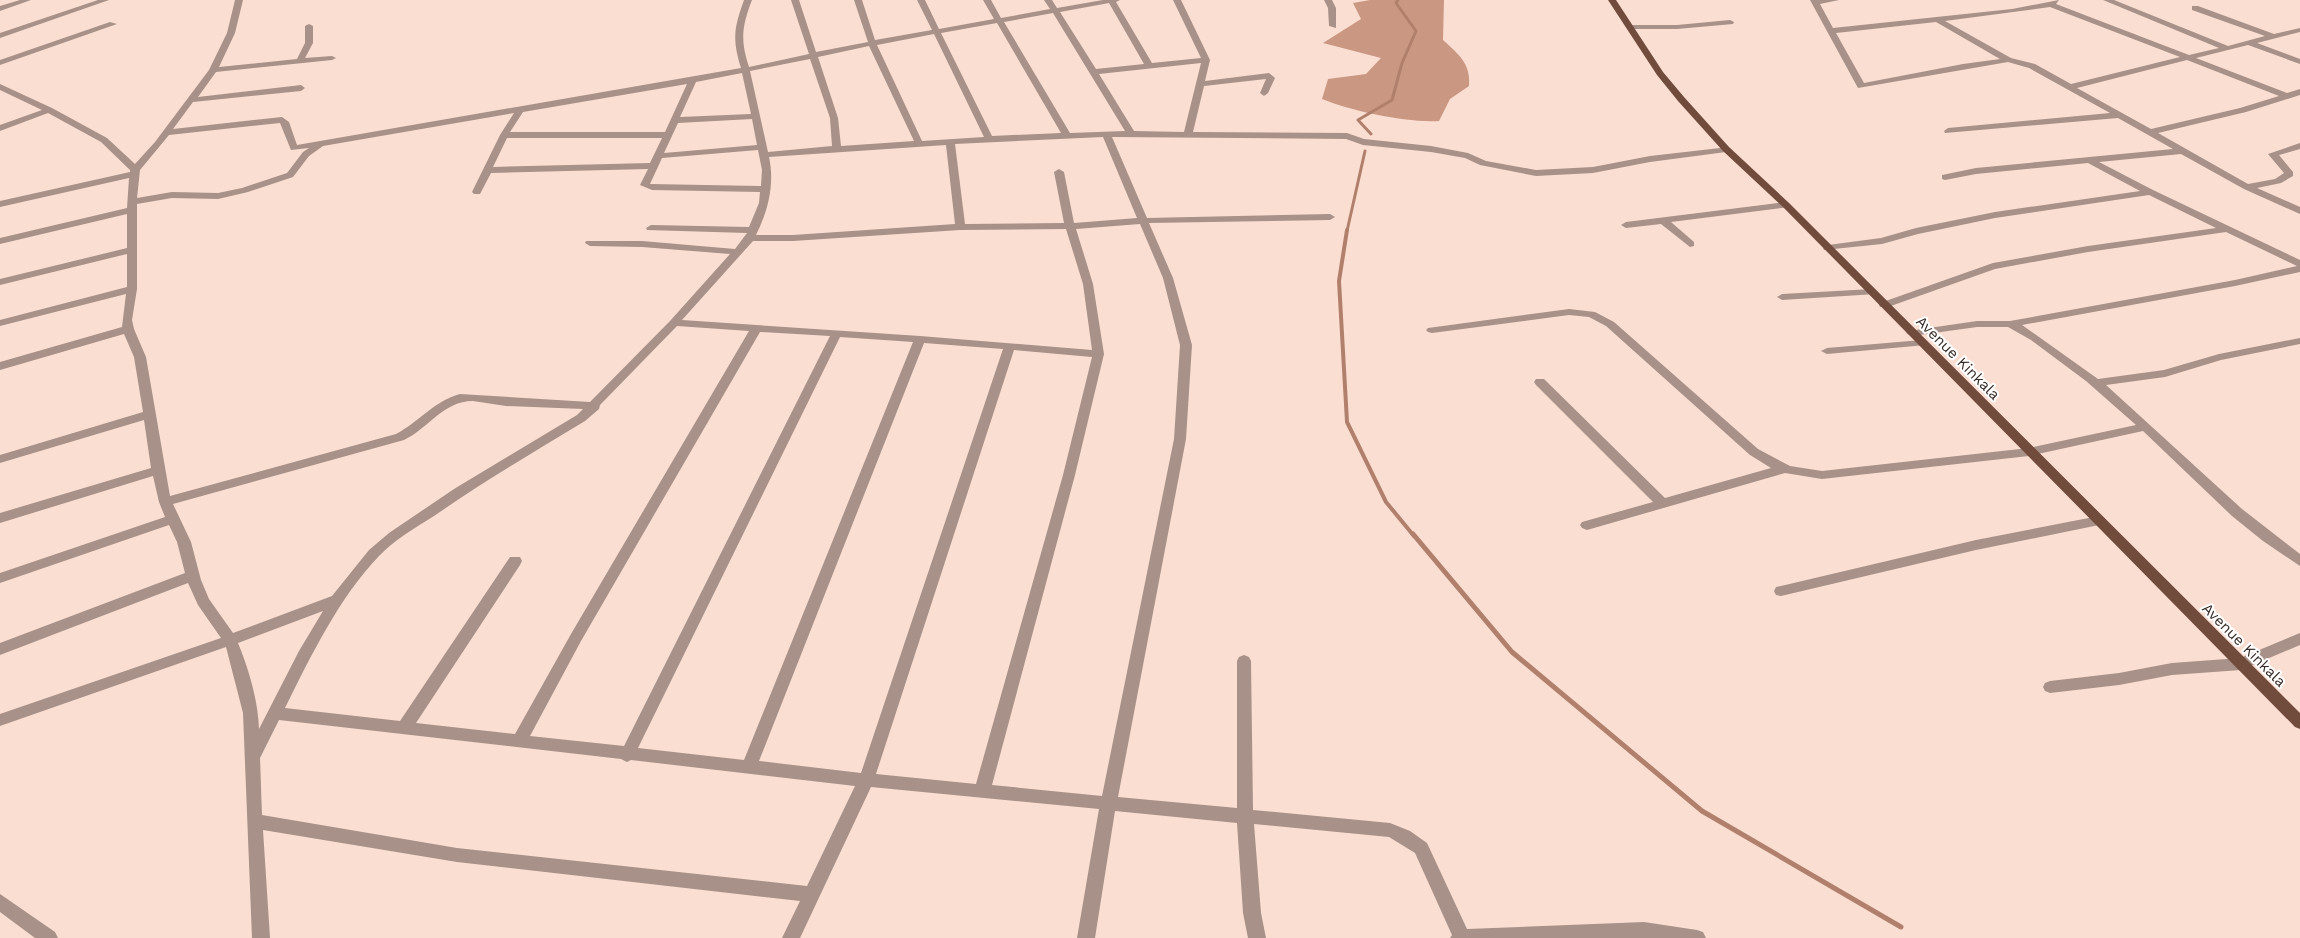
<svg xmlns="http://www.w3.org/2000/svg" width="2300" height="938" font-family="'Work Sans',sans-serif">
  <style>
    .forest { fill: #ca9783 }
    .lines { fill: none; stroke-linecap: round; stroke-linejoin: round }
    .stream-far2 { stroke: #b1806c; stroke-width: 3 }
    .stream-far1 { stroke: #b1806c; stroke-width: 4 }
    .stream { stroke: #b1806c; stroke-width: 5 }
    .minor { fill: #a79188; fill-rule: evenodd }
    .major { fill: #714b3c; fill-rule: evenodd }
    .labels { text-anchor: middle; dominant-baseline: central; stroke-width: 4; stroke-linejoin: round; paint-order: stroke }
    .street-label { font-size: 15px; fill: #362b26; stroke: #fff }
  </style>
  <rect width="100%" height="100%" fill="#fbded2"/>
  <path class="forest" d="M 1370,0 L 1444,0 L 1443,40 C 1458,54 1471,63 1469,86 L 1450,99 L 1439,121 C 1406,123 1352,111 1322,99 L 1328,79 L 1366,74 L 1381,58 L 1323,43 L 1361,19 L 1353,3 Z"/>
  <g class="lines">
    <g class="stream-far2">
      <polyline points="1371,134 1358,120 1392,100 1402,63 1416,31 1396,3 1398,0"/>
      <polyline points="1347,231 1365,151"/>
    </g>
    <polyline class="stream-far1" points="1347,230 1339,281 1347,422 1386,502 1414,536"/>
    <polyline class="stream" points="1413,534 1512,652 1702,811 1901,927"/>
    <g class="minor">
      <polygon points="20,0 31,0 0,11 0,6"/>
      <polygon points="98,0 109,0 0,38 0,33"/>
      <path d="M 235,0 L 243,0 L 235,33 L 219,67 L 297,59 L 305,43 L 305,26 L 309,24 L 313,26 L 313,43 L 305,58 L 332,56 L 336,58 L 332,60 L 216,72 L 198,97 L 301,85 L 305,88 L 301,91 L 193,102 L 173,129 L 282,117 L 289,122 L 297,145 L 741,68 C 732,39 734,28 744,0 L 752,0 C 742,26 740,40 749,67 L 809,54 L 791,0 L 799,0 L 816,52 L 868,42 L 854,0 L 862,0 L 875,40 L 932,30 L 917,0 L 925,0 L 939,29 L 994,19 L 983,0 L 991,0 L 1001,18 L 1050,9 L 1044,0 L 1052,0 L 1057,8 L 1103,0 L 1120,0 L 1116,2 L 1152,63 L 1201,58 L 1173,0 L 1181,0 L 1210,60 L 1205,81 L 1269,73 L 1275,78 L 1268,93 L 1264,96 L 1260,93 L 1266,79 L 1204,86 L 1193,132 L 1347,133 L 1364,139 L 1431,146 L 1468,153 L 1486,161 L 1536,170 L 1593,167 L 1650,156 L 1729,147 L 1729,151 L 1726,152 L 1650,162 L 1593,173 L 1536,176 L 1480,165 L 1465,158 L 1431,152 L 1363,145 L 1346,139 L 1112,137 L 1147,218 L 1330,214 L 1335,217 L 1330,220 L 1149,223 L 1173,278 L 1192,345 L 1186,439 L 1118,797 L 1237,808 L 1237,661 L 1239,657 L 1244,655 L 1249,657 L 1251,661 L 1253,810 L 1390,823 L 1410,831 L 1427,843 L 1467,929 L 1644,922 L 1697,930 L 1703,932 L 1706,938 L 1450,938 L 1452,935 L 1415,853 L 1389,837 L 1254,824 L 1261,913 L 1266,938 L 1248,938 L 1243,913 L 1237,823 L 1115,811 L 1095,938 L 1077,938 L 1099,809 L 871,787 L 800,938 L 782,938 L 800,901 L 457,862 L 263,830 L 270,938 L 252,938 L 243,713 L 226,647 L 0,726 L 0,714 L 221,638 L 198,605 L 188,583 L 0,655 L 0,643 L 185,573 L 177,542 L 169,525 L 0,583 L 0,573 L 165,517 L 159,502 L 153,476 L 0,523 L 0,513 L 151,468 L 144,420 L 0,463 L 0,455 L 143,412 L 134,357 L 124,334 L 0,370 L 0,362 L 122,327 L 126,294 L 0,326 L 0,320 L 127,287 L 127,254 L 0,285 L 0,279 L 127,248 L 127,214 L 0,244 L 0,238 L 127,208 L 129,178 L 0,207 L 0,201 L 130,172 L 130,170 L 101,142 L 48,113 L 0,131 L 0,125 L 42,110 L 0,90 L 0,84 L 52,108 L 107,138 L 135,164 L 155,142 L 209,70 L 227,33 ZM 1109,3 L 1144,64 L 1096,69 L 1060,12 ZM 1053,13 L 1125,131 L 1070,133 L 1004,22 ZM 997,23 L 1061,133 L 992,136 L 941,33 ZM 934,34 L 984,137 L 922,141 L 877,45 ZM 869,46 L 914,141 L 841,146 L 838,118 L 818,57 ZM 810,59 L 830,118 L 832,146 L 768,152 L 750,71 ZM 1201,63 L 1184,132 L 1134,131 L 1099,74 ZM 742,73 L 751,114 L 680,117 L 696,82 ZM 687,84 L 665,132 L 510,132 L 523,112 ZM 514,113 L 500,135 L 472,192 L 474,194 L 480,194 L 491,173 L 648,169 L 640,185 L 652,190 L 760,192 L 759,203 L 749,227 L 651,225 L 646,228 L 647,230 L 747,233 L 735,249 L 642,241 L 586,241 L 585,243 L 590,246 L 642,247 L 730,254 L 670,321 L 590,402 L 460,394 C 434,401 419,422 396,434 L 170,496 L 146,357 L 134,329 L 132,320 L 137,289 L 137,204 L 172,198 L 218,199 L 248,192 L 293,177 L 309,156 L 323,146 ZM 752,119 L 757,145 L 664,153 L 678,123 ZM 280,123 L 291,150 L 309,148 L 303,152 L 287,173 L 242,188 L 218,193 L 172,192 L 137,198 L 140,170 L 169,135 ZM 1103,137 L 1137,218 L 1074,223 L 1064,172 L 1059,169 L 1054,172 L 1064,223 L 965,224 L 955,144 ZM 507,138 L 662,138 L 650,163 L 493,167 ZM 946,145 L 955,224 L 793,235 L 756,235 C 768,211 775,184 769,157 ZM 758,150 L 762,170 L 761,186 L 650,184 L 662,158 ZM 1140,224 L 1163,278 L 1180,345 L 1174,439 L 1102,796 L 992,785 L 1075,475 L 1104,354 L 1093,284 L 1076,229 ZM 1066,229 L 1083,284 L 1092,350 L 920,336 L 682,320 L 753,241 L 793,241 L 960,230 ZM 677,326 L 749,331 L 571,634 L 515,734 L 416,723 L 520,565 L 522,561 L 520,557 L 510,557 L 400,721 L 285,708 C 311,656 338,599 379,556 C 394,540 415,528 434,516 C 483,482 534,452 585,421 L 599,409 L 600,405 ZM 760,332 L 830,336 L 624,746 L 530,736 L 581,641 ZM 840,337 L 913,342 L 744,760 L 638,748 ZM 924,343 L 1003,349 L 861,773 L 759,761 ZM 1014,350 L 1092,357 L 1063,475 L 976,784 L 876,774 ZM 473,401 L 506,406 L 583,409 L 577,415 L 454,489 L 389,533 L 369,550 L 332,596 L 233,633 L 209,599 L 201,580 L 191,542 L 173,504 L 404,440 C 429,428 443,401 473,401 ZM 323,611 L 299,651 L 259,729 C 258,700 249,670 238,643 ZM 279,720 L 621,759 L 627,762 L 631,760 L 855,786 L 807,886 L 457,848 L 262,815 L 260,758 Z"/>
      <polygon points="1324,0 1332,0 1336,8 1336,28 1329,26 1328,8"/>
      <path d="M 1810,0 L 1839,0 L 1820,4 L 1833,28 L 2012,9 L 2059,0 L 2056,4 L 2189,55 L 2219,48 L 2103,0 L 2114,0 L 2228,46 L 2265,36 L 2192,10 L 2192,6 L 2198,6 L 2274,34 L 2300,28 L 2300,32 L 2257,43 L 2300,59 L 2300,64 L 2248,45 L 2196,58 L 2287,93 L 2300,89 L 2300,95 L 2246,112 L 2158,133 L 2248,184 L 2275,179 L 2284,173 L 2268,154 L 2300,143 L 2300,149 L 2279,155 L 2293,172 L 2293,176 L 2281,183 L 2257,188 L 2300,207 L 2300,214 L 2244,189 L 2181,154 L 2099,162 L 2153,190 L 2300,260 L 2300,272 L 2235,286 L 2022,325 L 2098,379 L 2164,370 L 2219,354 L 2300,338 L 2300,344 L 2221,360 L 2165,377 L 2106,385 L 2242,509 L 2300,554 L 2300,566 L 2263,541 L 2232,516 L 2143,431 L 2029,456 L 1822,479 L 1785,473 L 1587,530 L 1582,528 L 1580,525 L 1582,522 L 1653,502 L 1536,385 L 1534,382 L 1536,379 L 1544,379 L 1665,498 L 1771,468 L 1750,455 L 1606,326 L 1589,317 L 1569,315 L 1432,333 L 1428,332 L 1426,330 L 1428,328 L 1569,309 L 1595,312 L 1614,322 L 1758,449 L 1790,466 L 1822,471 L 2029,448 L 2136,425 L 2086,381 L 2031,340 L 2008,327 L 1977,327 L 1912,336 L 1906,333 L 1908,331 L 1977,321 L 2010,321 L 2235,280 L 2297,266 L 2226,232 L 2088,252 L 1995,269 L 1888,307 L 1880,307 L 1879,305 L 1880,303 L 1993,263 L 2088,246 L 2216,228 L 2149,195 L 1995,218 L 1918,234 L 1882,244 L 1824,250 L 1823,248 L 1828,245 L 1881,238 L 1916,228 L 1995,212 L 2140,191 L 2088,163 L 1976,174 L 1945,180 L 1942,179 L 1942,175 L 1976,168 L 2173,149 L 2118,118 L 1945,133 L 1944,131 L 1948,128 L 2110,113 L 2029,68 L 2008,62 L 1858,88 ZM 2050,7 L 2180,57 L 2071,84 L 2035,64 L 2011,58 L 1945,21 ZM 1936,22 L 2000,59 L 1963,64 L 1864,83 L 1836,33 ZM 2187,60 L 2279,96 L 2240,108 L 2151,129 L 2077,88 Z"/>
      <polygon points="1730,20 1734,22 1733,24 1677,29 1631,29 1627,27 1631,25 1677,25"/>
      <polygon points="110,22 117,24 0,65 0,60"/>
      <polygon points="1786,202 1789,203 1789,207 1671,222 1694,242 1694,246 1690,247 1661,224 1626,228 1621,225 1626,222"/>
      <polygon points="1872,289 1876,290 1876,294 1782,300 1777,297 1782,294"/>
      <polygon points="1922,340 1928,343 1926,345 1827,354 1821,351 1827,348"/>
      <polygon points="2099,516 2104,518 2106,521 2104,524 1976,550 1781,596 1776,595 1774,591 1776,587 1781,586 1976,540"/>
      <polygon points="2300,633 2300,645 2241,670 2172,675 2119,685 2050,693 2045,691 2043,687 2045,683 2050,681 2119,673 2172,663 2240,658"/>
      <polygon points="0,894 55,932 58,938 35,938 0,912"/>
    </g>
    <polygon class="major" points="1608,0 1616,0 1663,72 1684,97 1729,147 1789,203 2300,713 2300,729 2295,727 1783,207 1723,151 1678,101 1657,75"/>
  </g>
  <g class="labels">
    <g class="street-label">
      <text transform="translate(1958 358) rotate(45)">Avenue Kinkala</text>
      <text transform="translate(2244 645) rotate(45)">Avenue Kinkala</text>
    </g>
  </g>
</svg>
